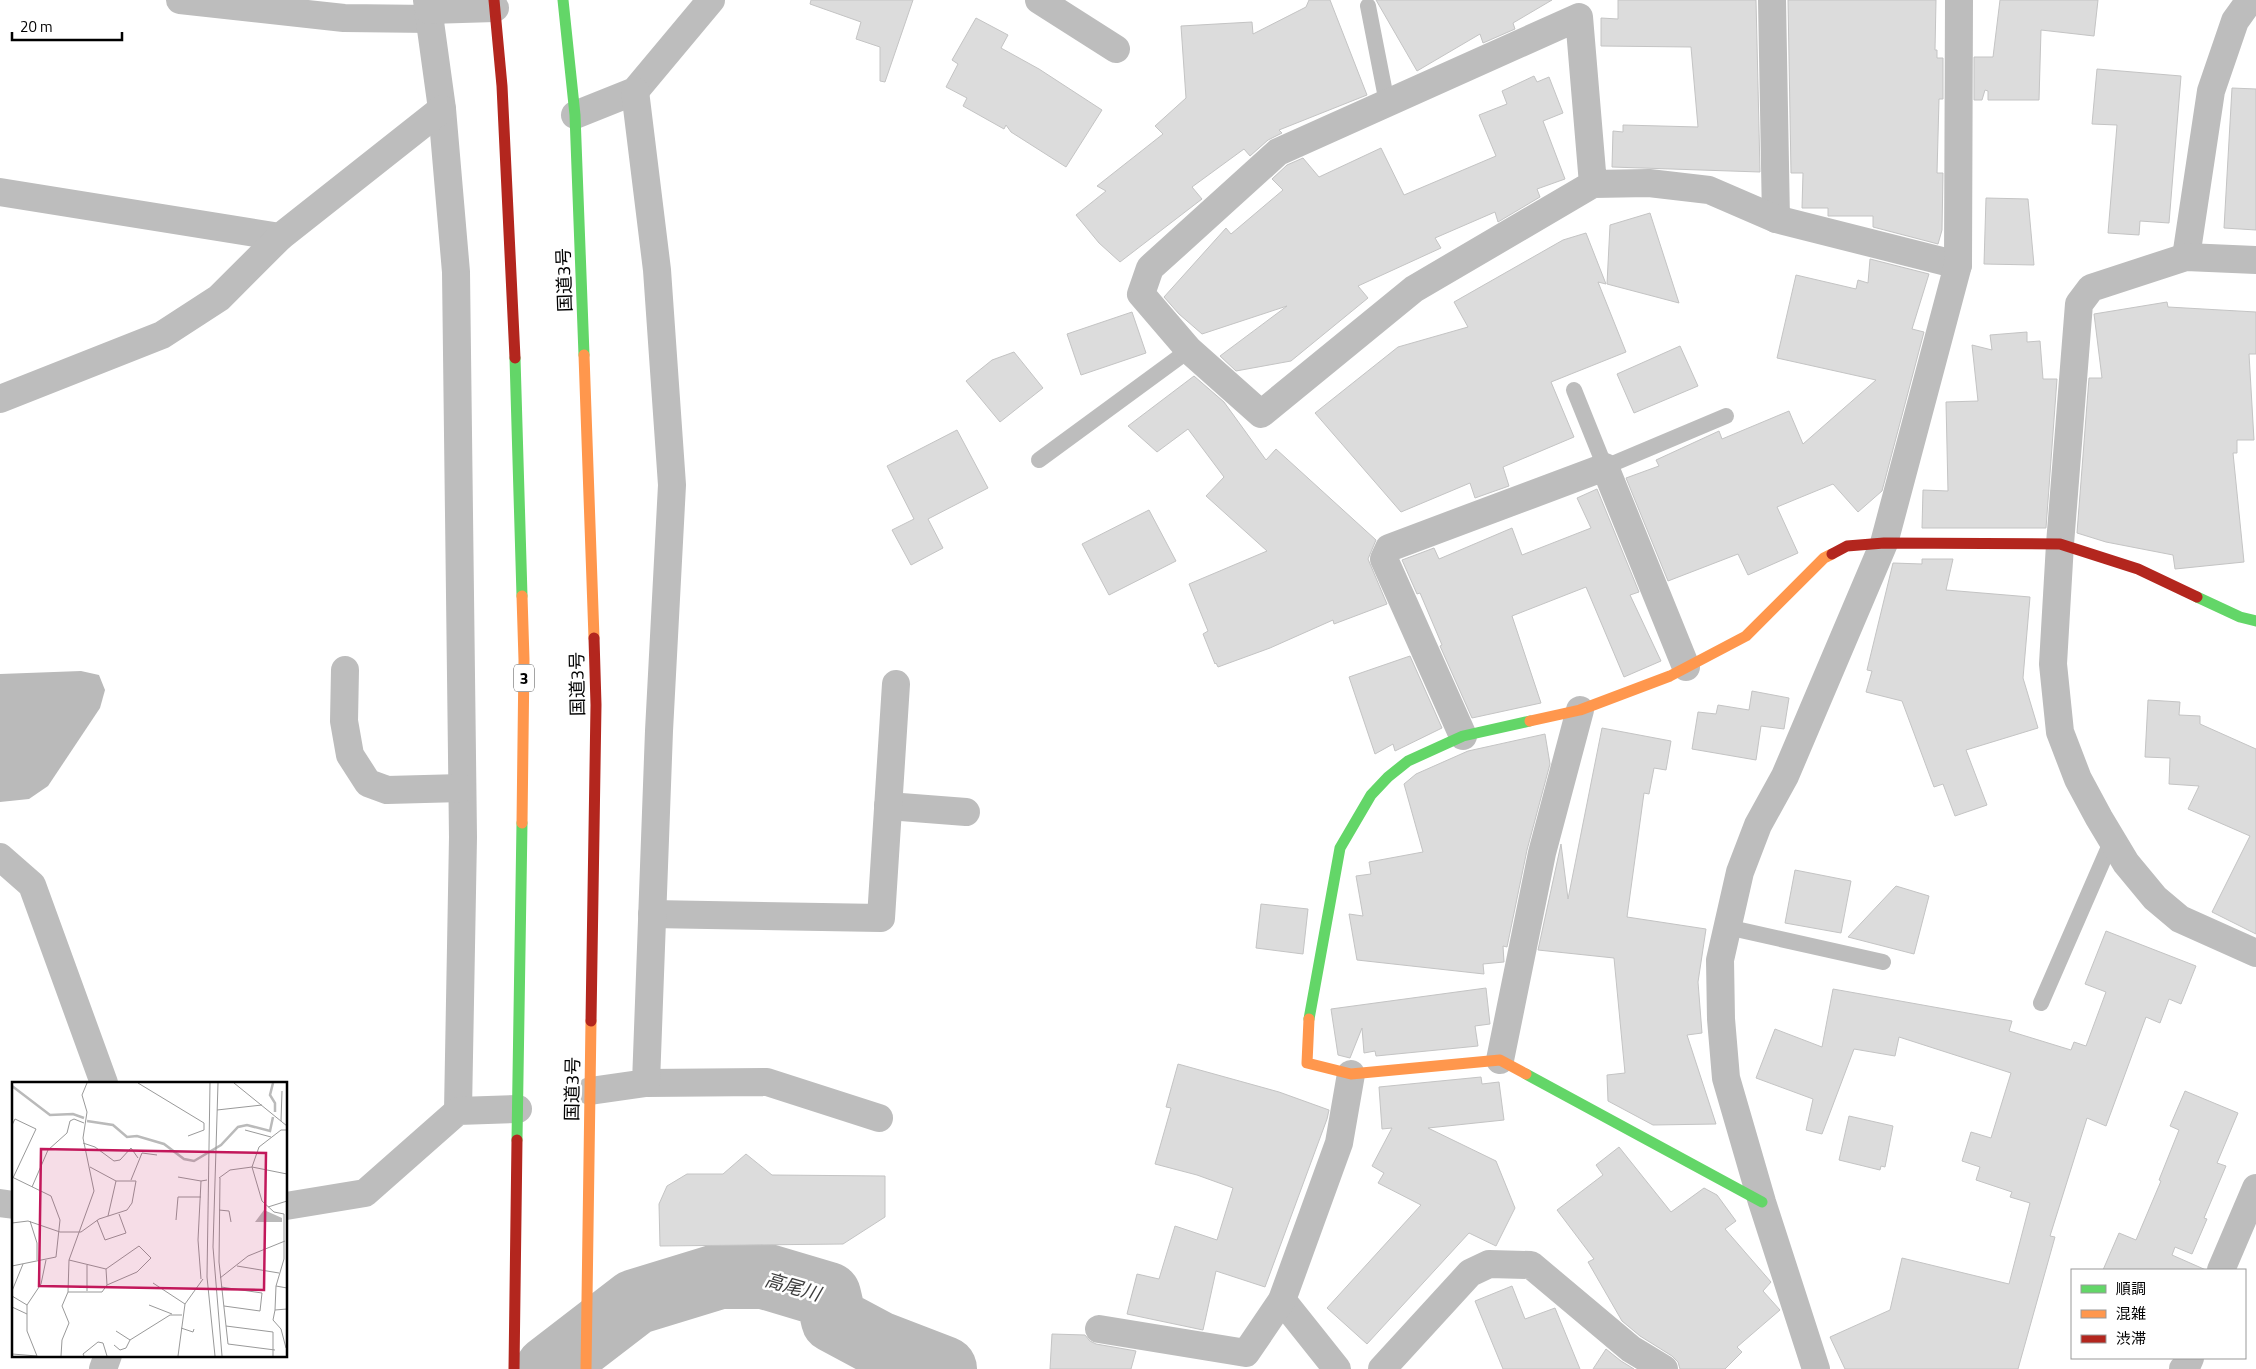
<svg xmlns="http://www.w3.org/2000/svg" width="2256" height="1369" font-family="'Titillium Web','Noto Sans JP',sans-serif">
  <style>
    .water { fill: #bababa }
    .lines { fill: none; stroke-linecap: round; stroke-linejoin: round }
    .river { stroke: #bababa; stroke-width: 66 }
    .building { fill: #dcdcdc; stroke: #c4c4c4 }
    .lane { stroke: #bdbdbd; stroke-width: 16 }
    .street { stroke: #bdbdbd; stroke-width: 28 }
    .fast { stroke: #63d668; stroke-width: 11 }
    .slow { stroke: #ff974d; stroke-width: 11 }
    .jam { stroke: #b3261e; stroke-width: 11 }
    .labels { text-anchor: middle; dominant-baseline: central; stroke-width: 5; stroke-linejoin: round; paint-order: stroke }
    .shield { fill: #fff; stroke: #4c4c4c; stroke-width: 1 }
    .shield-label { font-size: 16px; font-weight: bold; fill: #000 }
    .street-label { font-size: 18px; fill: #000; stroke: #fff }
    .water-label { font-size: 19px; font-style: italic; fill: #3e3e3e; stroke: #fff }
    .inset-river { fill: none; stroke: #bababa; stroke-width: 2.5 }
    .inset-road { fill: none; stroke: #999; stroke-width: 1 }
    .view { fill: #c2185b; fill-opacity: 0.15; stroke: #c2185b; stroke-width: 2.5 }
    .inset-edge { fill: none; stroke: #000; stroke-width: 2.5 }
  </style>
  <rect width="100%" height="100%" fill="#fff"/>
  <polygon class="water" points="81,671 99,675 105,690 100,708 48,786 29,799 0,802 0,674"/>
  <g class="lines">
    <polyline class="river" points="548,1369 635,1302 720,1276 764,1276 828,1295 834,1320 879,1344 944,1369"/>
  </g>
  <g class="building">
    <polygon points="811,0 913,0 885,82 880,81 880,47 856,39 861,22 810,4"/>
    <polygon points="1309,0 1330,0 1367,95 1279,130 1282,133 1268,140 1250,156 1244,149 1192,187 1202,199 1120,262 1099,243 1076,215 1106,191 1097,186 1163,134 1155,126 1186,98 1181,26 1252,22 1253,34 1306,7"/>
    <polygon points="1376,0 1552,0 1513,23 1515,29 1483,43 1480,34 1417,71"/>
    <polygon points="1618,0 1756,0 1760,172 1612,167 1613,131 1623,132 1623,125 1698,127 1691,47 1601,46 1601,18 1618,19"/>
    <polygon points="1788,0 1936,0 1935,50 1937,50 1937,58 1943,58 1943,99 1939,99 1937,173 1943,173 1942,230 1938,244 1873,227 1873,216 1828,216 1828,208 1802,208 1803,173 1791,173"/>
    <polygon points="2000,0 2098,0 2094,36 2041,30 2039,100 1988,100 1988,91 1985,90 1982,100 1974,100 1974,57 1993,57"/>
    <polygon points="976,18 1008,35 1001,48 1039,69 1102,110 1066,167 1011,132 1006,125 1004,129 963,106 967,98 946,87 958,64 952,60"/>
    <polygon points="2097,69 2181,76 2169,223 2140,221 2139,235 2108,233 2117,125 2092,124"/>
    <polygon points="1534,76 1537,82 1549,77 1563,113 1543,121 1565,179 1537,189 1540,197 1498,222 1495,212 1435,238 1441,248 1358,286 1368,298 1291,361 1236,371 1220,356 1287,306 1202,334 1179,314 1164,297 1226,228 1231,234 1283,190 1272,179 1287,165 1303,158 1319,177 1381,148 1404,195 1496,156 1479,115 1507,104 1502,91"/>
    <polygon points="2232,88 2256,89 2256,230 2224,228"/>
    <polygon points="1986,198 2028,199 2034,265 1984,264"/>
    <polygon points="1650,213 1679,303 1607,284 1610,225"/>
    <polygon points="1586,233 1606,284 1598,282 1626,352 1551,382 1574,437 1503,467 1509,486 1475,498 1470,483 1401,512 1315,413 1398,347 1468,327 1454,302 1563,240"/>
    <polygon points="1870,259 1929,274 1912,329 1924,332 1882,491 1858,512 1833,484 1777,507 1798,553 1748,575 1738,554 1668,581 1626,478 1659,466 1656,460 1719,431 1722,439 1789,411 1803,444 1876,380 1777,358 1796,275 1856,289 1858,280 1868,283"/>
    <polygon points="2167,302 2168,307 2256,312 2256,354 2249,354 2254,440 2237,440 2237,453 2233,453 2244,562 2175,569 2173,555 2106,542 2077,533 2089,378 2102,378 2094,314"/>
    <polygon points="1132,312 1146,353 1081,375 1067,334"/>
    <polygon points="2027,332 2027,342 2040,341 2043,379 2057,379 2046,528 1922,528 1923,490 1948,491 1946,402 1978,401 1972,345 1992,350 1990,335"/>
    <polygon points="1680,346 1698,386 1634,413 1617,374"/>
    <polygon points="1014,352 1043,388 1000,422 966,381 992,360"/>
    <polygon points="1194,376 1224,402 1266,460 1276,449 1376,540 1368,559 1387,604 1334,624 1333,620 1270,648 1218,667 1216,663 1215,664 1203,634 1208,631 1189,584 1267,551 1206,496 1224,477 1188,429 1157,452 1128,426"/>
    <polygon points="957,430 988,488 928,519 943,548 911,565 892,530 914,519 887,466"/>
    <polygon points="1597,489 1639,592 1630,595 1661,661 1624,677 1586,587 1512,616 1541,703 1472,718 1440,646 1442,645 1420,593 1417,594 1402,560 1434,548 1439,559 1512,528 1522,555 1591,528 1577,498"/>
    <polygon points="1149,510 1176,561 1109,595 1082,544"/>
    <polygon points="1922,559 1953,559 1946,590 2030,597 2023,678 2038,728 1966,750 1987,805 1955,816 1943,784 1934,787 1902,701 1866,692 1872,671 1867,670 1893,563 1922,564"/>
    <polygon points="1410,656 1442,728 1395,751 1393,744 1375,754 1349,677"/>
    <polygon points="1752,691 1789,698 1784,729 1761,726 1756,760 1692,749 1698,712 1716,714 1718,705 1749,710"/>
    <polygon points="2148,700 2180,702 2179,715 2200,716 2200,724 2256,749 2256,934 2212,912 2250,836 2188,809 2199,786 2169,784 2170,758 2145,757"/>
    <polygon points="1602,728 1671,741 1666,770 1654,768 1649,794 1644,793 1627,917 1706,929 1698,982 1702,1033 1687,1035 1716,1124 1653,1125 1608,1101 1607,1075 1625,1073 1614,958 1538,950 1561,844 1568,899"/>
    <polygon points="1545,734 1550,764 1527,850 1507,947 1503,946 1504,962 1483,964 1484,974 1357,960 1349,914 1363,916 1356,876 1371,874 1369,862 1423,852 1404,784 1416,774 1468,751"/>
    <polygon points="1795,870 1851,881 1841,933 1785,923"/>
    <polygon points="1896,886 1929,896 1914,954 1848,937"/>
    <polygon points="1261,904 1308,909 1303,954 1256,948"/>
    <polygon points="2106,931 2196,966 2181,1004 2169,999 2160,1023 2146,1017 2106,1126 2087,1118 2050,1236 2055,1237 2018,1369 1845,1369 1830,1337 1890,1310 1902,1258 2009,1284 2030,1203 2010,1197 2012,1192 1976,1180 1980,1167 1962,1161 1971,1132 1991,1138 2011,1073 1899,1037 1895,1056 1854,1049 1822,1134 1806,1130 1813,1099 1756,1078 1775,1029 1822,1047 1833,989 2012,1021 2009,1031 2071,1050 2074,1042 2086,1046 2106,992 2085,984"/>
    <polygon points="1486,988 1490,1024 1475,1026 1478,1046 1376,1056 1375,1051 1364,1053 1362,1028 1350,1058 1338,1055 1331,1009"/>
    <polygon points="1178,1064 1279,1092 1329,1110 1327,1119 1265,1287 1216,1271 1203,1330 1127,1314 1137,1274 1159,1279 1175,1226 1217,1240 1233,1188 1197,1175 1155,1164 1171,1108 1166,1107"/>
    <polygon points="1481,1077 1482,1084 1499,1082 1504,1120 1428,1128 1496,1161 1515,1208 1496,1246 1469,1233 1367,1344 1327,1308 1421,1205 1378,1183 1384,1173 1372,1166 1392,1128 1382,1129 1379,1087"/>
    <polygon points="2185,1091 2238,1113 2217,1163 2226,1166 2204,1218 2207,1219 2192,1254 2175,1247 2172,1255 2206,1270 2103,1270 2119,1233 2136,1240 2161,1181 2159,1180 2179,1130 2170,1126"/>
    <polygon points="1849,1116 1893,1126 1885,1167 1881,1166 1880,1170 1839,1160"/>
    <polygon points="1619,1147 1671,1212 1704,1188 1717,1195 1736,1221 1725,1229 1771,1282 1763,1291 1780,1310 1737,1347 1742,1352 1725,1369 1680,1369 1678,1362 1672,1356 1640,1336 1622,1321 1588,1262 1594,1259 1557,1210 1603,1175 1596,1165"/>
    <polygon points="746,1154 772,1175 885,1176 885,1217 843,1244 660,1246 659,1204 667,1186 687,1174 723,1174"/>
    <polygon points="1512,1286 1525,1319 1555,1308 1580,1369 1503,1369 1475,1301"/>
    <polygon points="1052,1334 1085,1335 1090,1341 1096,1344 1136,1351 1131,1369 1050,1369"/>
    <polygon points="1606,1349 1621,1361 1634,1369 1593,1369"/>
  </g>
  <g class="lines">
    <g class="lane">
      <polyline points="1368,6 1387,103"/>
      <polyline points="1574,390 1605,467 1726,416"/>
      <polyline points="1039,460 1189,350"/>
      <polyline points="1727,927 1883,962"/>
      <polyline points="2041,1003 2112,840"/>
    </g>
    <g class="street">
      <polyline points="180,0 344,18 431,19"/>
      <polyline points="427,0 442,109 456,272 463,837 458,1111"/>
      <polyline points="1039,0 1116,49"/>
      <polyline points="1772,0 1776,219"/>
      <polyline points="429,10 495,8"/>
      <polyline points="575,115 635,91 711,0"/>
      <polyline points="1593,184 1414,289 1261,414 1189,350 1141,294 1150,268 1278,152 1579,17 1593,184 1649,183 1709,190 1776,219 1958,265"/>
      <polyline points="0,192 280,237"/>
      <polyline points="2186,257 2211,91 2235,21 2250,0"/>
      <polyline points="2256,260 2186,257 2091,288 2079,304 2060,544 2053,664 2060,732 2078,779 2099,818 2126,863 2155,898 2180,919 2256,953"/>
      <polyline points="0,399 162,335 219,298 280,237 442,109"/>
      <polyline points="345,670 344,721 350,755 368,783 387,790 462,788"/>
      <polyline points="1463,736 1384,559 1389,548 1605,467 1686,667"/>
      <polyline points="888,806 966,812"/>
      <polyline points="0,857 32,885 104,1083"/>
      <polyline points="652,914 881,918 896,684"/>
      <polyline points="1500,1060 1542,853 1580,710"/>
      <polyline points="646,1083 767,1082 879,1118"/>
      <polyline points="590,1091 646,1083 659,731 672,485 657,270 635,91"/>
      <polyline points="0,1203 14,1205"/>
      <polyline points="286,1206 365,1193 458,1111 518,1109"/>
      <polyline points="2221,1270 2256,1188"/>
      <polyline points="1282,1300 1337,1369"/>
      <polyline points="1099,1329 1246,1353 1282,1300 1339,1143 1351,1074"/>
      <polyline points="103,1369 108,1355"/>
      <polyline points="1382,1369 1470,1273 1489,1264 1531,1265 1631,1349 1664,1369"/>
      <polyline points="1816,1369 1762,1202 1726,1078 1721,1019 1720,960 1740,872 1758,825 1785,776 1884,543 1958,265 1959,0"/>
      <polyline points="2183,1369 2187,1365 2190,1358"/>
    </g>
    <g class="fast">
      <polyline points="563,0 575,115 584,355"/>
      <polyline points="515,358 522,596"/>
      <polyline points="2197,597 2240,617 2256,621"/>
      <polyline points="1309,1019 1340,848 1371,795 1388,777 1408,761 1463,736 1530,721"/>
      <polyline points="1526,1074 1762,1202"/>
      <polyline points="517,1140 522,823"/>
    </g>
    <g class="slow">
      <polyline points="584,355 594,638"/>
      <polyline points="1530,721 1580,710 1670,676 1746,636 1824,558 1832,554"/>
      <polyline points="522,823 524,660 522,596"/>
      <polyline points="1309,1019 1307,1063 1351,1074 1500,1060 1526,1074"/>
      <polyline points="586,1369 591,1021"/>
    </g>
    <g class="jam">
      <polyline points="494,0 502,86 515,358"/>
      <polyline points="1832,554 1847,546 1884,543 2060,544 2138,569 2197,597"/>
      <polyline points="591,1021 596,705 594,638"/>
      <polyline points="514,1369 517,1140"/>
    </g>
  </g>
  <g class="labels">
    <rect class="shield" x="514" y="664.5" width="20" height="27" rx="4"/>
    <g class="shield-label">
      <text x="524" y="678">3</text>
    </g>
    <g class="street-label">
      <text transform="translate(564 280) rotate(-92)">国道3号</text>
      <text transform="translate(577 684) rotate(-91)">国道3号</text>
      <text transform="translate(572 1089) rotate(-89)">国道3号</text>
    </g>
    <g class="water-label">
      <text transform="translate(793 1286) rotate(16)">高尾川</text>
    </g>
  </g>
  <g transform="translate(12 1082)">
    <rect width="275" height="275" fill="#fff"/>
    <path d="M 252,128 L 270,136 L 270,140 L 243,140 Z" fill="#bababa"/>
    <path class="inset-river" d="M 261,1 L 258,13 L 263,21 L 263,30M 0,4 L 38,33 L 61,32 L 72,36M 75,39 L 101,43 L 115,55 L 125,54 L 152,62 L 172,77 L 182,79 L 209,63 L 226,45 L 235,43 L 258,49 L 261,35"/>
    <path class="inset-road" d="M 126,1 L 192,41 L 192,48 L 176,54M 198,1 L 195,195 L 203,274M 206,1 L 201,165 L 210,274M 222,1 L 275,44M 205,28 L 250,23M 269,39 L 270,9M 0,43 L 3,37 L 24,47 L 1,96M 233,48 L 259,55M 275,48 L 269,48 L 247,65 L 240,85 L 250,119 L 262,130 L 272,132 L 272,177 L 264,204 L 275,206M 71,61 L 83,65 L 102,79 L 108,78 L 119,66 L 126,76M 0,95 L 39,114 L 48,138 L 44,175 L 0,184M 166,95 L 189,99M 207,96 L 218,88 L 240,85 L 275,92M 208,96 L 207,180 L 216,262 L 263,268M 119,98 L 130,71 L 145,73M 20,105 L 36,68 L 55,51 L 58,39 L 62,37 L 72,41M 256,125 L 275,119M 207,128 L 217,129 L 219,140M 96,134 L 104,99M 85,138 L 93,158 L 114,151 L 107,132M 164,138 L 166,115 L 189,115M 18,139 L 25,161 L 25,178M 0,141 L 16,139 L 48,150 L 69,150 L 87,137 L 115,128 L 120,121 L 124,99 L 104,99 L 78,85M 57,178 L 94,187 L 95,203 L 125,190 L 139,176 L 127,164 L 94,187M 75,183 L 75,209M 225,184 L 267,191M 208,196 L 236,174 L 273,159M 189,197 L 186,158 L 189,99 L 195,98M 141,201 L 173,222M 264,204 L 263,228 L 275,227M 209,205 L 250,211 L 248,229 L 212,224M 0,209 L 11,182M 56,210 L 90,210 L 95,203M 0,214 L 15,223M 137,223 L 160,232M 0,225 L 15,232M 263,228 L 261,238 L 269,247 L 274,266M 214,244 L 261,250 L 261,274M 169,246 L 181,250 L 182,247M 104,249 L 118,258M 102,263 L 108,268 L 114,266 L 118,258 L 158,233 L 170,233M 0,272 L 25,274M 25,274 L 15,249 L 15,223 L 29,202 L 34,178M 49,274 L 50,258 L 57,241 L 50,224 L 56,210 L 57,178 L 82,109 L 71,56 L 75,30 L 70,13 L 75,1M 72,274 L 71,272 L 86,260 L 91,261 L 95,274M 166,274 L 173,222 L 191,197"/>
    <path class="view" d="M 29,67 L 254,71 L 252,208 L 27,204 Z"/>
    <rect width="275" height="275" class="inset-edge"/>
  </g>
  <rect x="2071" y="1269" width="175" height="90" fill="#ffffff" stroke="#999999"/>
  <rect x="2081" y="1285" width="25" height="8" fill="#63d668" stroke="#999999"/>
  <text x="2116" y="1294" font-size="15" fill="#000000">順調</text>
  <rect x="2081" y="1310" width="25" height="8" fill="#ff974d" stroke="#999999"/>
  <text x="2116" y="1319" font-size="15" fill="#000000">混雑</text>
  <rect x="2081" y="1335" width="25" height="8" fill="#b3261e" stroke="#999999"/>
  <text x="2116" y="1344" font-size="15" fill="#000000">渋滞</text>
  <path d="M12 32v8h110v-8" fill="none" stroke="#000000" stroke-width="2.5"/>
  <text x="20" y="32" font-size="15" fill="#000000" stroke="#ffffff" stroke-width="4" paint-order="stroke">20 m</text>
</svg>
